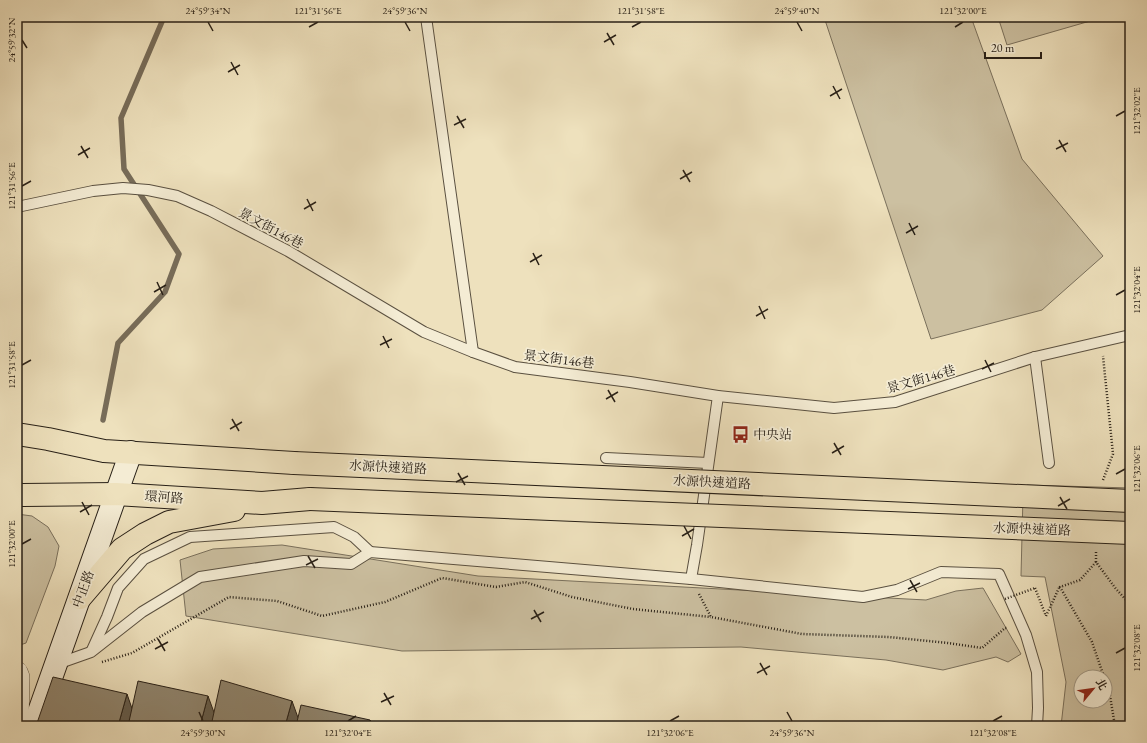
<svg xmlns="http://www.w3.org/2000/svg" width="1147" height="743" font-family="'EB Garamond','Noto Serif TC',serif">
  <style>
    .green { fill: #ccc0a1; stroke: #7a705c; fill-rule: evenodd }
    .lines { fill: none; stroke-linecap: round; stroke-linejoin: round }
    .stream { stroke: #776c59; stroke-width: 5.5 }
    .lane-casing { stroke: #5a5040; stroke-width: 12 }
    .street-casing { stroke: #5a5040; stroke-width: 22 }
    .secondary-casing { stroke: #282017; stroke-width: 24 }
    .highway-casing { stroke: #282017; stroke-width: 24 }
    .path { stroke: #282017; stroke-width: 2.5; stroke-dasharray: 1 2; stroke-linecap: butt }
    .lane { stroke: #f4ecd4; stroke-width: 10 }
    .street { stroke: #f4ecd4; stroke-width: 21 }
    .secondary { stroke: #f4ecd4; stroke-width: 22 }
    .highway { stroke: #eee1bd; stroke-width: 22 }
    .highway-bridge-casing { stroke: #282017; stroke-width: 24; stroke-linecap: butt }
    .path-bridge { stroke: #282017; stroke-width: 2.5; stroke-dasharray: 1 2; stroke-linecap: butt }
    .highway-bridge { stroke: #eee1bd; stroke-width: 22 }
    .shaded-wall { fill: #645c4c; stroke: #282017 }
    .building { fill: #8f846d; stroke: #282017 }
    .ticks { fill: none; stroke: #282017; stroke-width: 1.5 }
    .labels { text-anchor: middle; dominant-baseline: central; stroke-width: 3.5; stroke-linejoin: round; paint-order: stroke }
    .street-label { font-size: 13px; fill: #282017; stroke: #f4ecd4 }
    .poi-label { font-size: 13px; fill: #282017; stroke: #f4ecd4; text-anchor: start }
    .neatline { fill: none; stroke: #282017; stroke-width: 1.5 }
    .ticks-label { font-size: 10px; text-anchor: middle; fill: #282017 }
  </style>
  <rect width="100%" height="100%" fill="#eee1bd"/>
  <filter id="stains"><feTurbulence type="fractalNoise" baseFrequency=".005" numOctaves="4"/><feColorMatrix values="0 0 0 0 .2 0 0 0 0 .09 0 0 0 0 .02 0 0 0 .5 -.17"/></filter>
  <radialGradient id="worn" r=".72"><stop offset=".6" stop-color="#630" stop-opacity="0"/><stop offset="1" stop-color="#630" stop-opacity=".3"/></radialGradient>
  <g class="green">
    <polygon points="824,17 971,17 1022,159 1103,256 1042,310 931,339"/>
    <polygon points="998,17 1104,17 1007,45"/>
    <path d="M 1027,485 L 1130,488 L 1130,726 L 1061,726 L 1066,682 L 1045,577 L 1021,576 L 1023,495 L 1029,496 ZM 1081,677 L 1105,677 L 1105,701 L 1081,701 Z"/>
    <polygon points="17,514 32,516 48,527 59,546 55,566 26,643 17,646"/>
    <polygon points="282,545 478,576 926,600 956,591 983,588 1021,654 1008,662 996,657 943,670 886,660 741,647 402,651 186,616 180,560 213,549"/>
  </g>
  <g class="lines">
    <polyline class="stream" points="103,420 118,343 165,292 179,254 124,169 121,118 164,17"/>
    <defs>
      <g id="lane">
        <polyline points="426,17 473,352"/>
        <polyline points="17,207 93,191 123,188 148,190 177,196 211,211 288,251 424,332 473,352 515,367 630,382 718,396 834,408 895,402 1035,357 1130,335"/>
        <polyline points="1035,357 1049,463"/>
        <polyline points="606,458 708,463"/>
        <polyline points="691,579 697,545 718,396"/>
        <polyline points="92,650 107,617 118,588 144,559 190,537 334,527 354,537 370,552"/>
        <polyline points="57,664 91,652 142,612 200,577 304,561 351,564 370,552 691,579 863,597 897,590 941,572 999,574 1026,635 1037,672 1038,708 1037,726"/>
      </g>
      <polyline id="street" points="17,672 19,677 18,726"/>
      <polyline id="secondary" points="34,726 131,452"/>
      <g id="highway">
        <polyline points="17,434 48,439 104,451 294,463"/>
        <polyline points="17,494 23,495 116,494 262,503 310,499"/>
        <polyline points="80,598 122,549 145,534 169,522 234,510"/>
      </g>
    </defs>
    <use href="#lane" class="lane-casing"/>
    <use href="#street" class="street-casing"/>
    <use href="#secondary" class="secondary-casing"/>
    <use href="#highway" class="highway-casing"/>
    <g class="path">
      <polyline points="1103,480 1113,454 1103,356"/>
      <polyline points="1096,552 1096,562 1116,589 1130,604"/>
      <polyline points="1096,562 1080,580 1060,587 1092,642 1104,677"/>
      <polyline points="1035,588 1046,616"/>
      <polyline points="699,594 711,617 802,634 889,637 948,643 982,648 1005,628 1008,628"/>
      <polyline points="1046,616 1059,588"/>
      <polyline points="102,662 132,653 229,597 277,601 322,616 385,602 442,578 496,587 525,582 572,597 633,609 711,617"/>
      <polyline points="1105,681 1110,696 1115,726"/>
    </g>
    <use href="#lane" class="lane"/>
    <use href="#street" class="street"/>
    <use href="#secondary" class="secondary"/>
    <use href="#highway" class="highway"/>
    <defs>
      <g id="highway-bridge">
        <polyline points="294,463 1130,501"/>
        <polyline points="310,499 1130,533"/>
      </g>
    </defs>
    <use href="#highway-bridge" class="highway-bridge-casing"/>
    <polyline class="path-bridge" points="1005,599 1035,588"/>
    <use href="#highway-bridge" class="highway-bridge"/>
  </g>
  <g class="shaded-wall">
    <polygon points="127,694 138,726 118,726"/>
    <polygon points="208,696 219,726 200,726"/>
    <polygon points="292,701 301,726 285,726"/>
    <polygon points="370,720 372,726 369,726"/>
  </g>
  <g class="building">
    <polygon points="53,677 127,694 118,726 36,726"/>
    <polygon points="221,680 292,701 285,726 211,726"/>
    <polygon points="138,681 208,696 200,726 128,726"/>
    <polygon points="301,705 370,720 369,726 296,726"/>
    <polygon points="382,724 389,726 382,726"/>
  </g>
  <path class="ticks" d="M 208,22 L 213,31M 405,22 L 410,31M 797,22 L 802,31M 309,27 L 318,22M 632,27 L 641,22M 955,27 L 963,22M 607,33 L 614,45M 22,40 L 27,48M 604,42 L 616,35M 231,62 L 238,75M 228,72 L 240,65M 833,86 L 840,99M 830,96 L 842,89M 457,116 L 464,128M 1116,116 L 1125,111M 454,125 L 466,119M 1059,140 L 1066,152M 81,146 L 88,158M 1056,149 L 1068,143M 78,155 L 90,148M 683,170 L 690,182M 680,179 L 692,172M 22,186 L 31,181M 307,199 L 313,211M 304,209 L 316,202M 909,223 L 915,235M 906,233 L 918,226M 533,253 L 539,265M 530,262 L 542,255M 157,282 L 163,295M 154,292 L 166,285M 1116,295 L 1125,290M 759,306 L 765,319M 756,316 L 768,309M 383,336 L 389,348M 380,345 L 392,339M 985,360 L 991,372M 22,365 L 31,360M 982,369 L 994,363M 608,390 L 615,402M 606,399 L 618,392M 232,419 L 239,431M 230,429 L 242,422M 834,443 L 841,455M 832,453 L 844,446M 458,473 L 465,485M 1116,474 L 1125,469M 456,482 L 468,476M 1060,497 L 1067,509M 82,502 L 89,515M 1058,506 L 1070,499M 80,512 L 92,505M 684,526 L 691,539M 682,536 L 694,529M 22,544 L 31,539M 308,556 L 315,568M 306,565 L 318,559M 910,580 L 917,592M 908,589 L 920,583M 534,610 L 541,622M 531,619 L 544,612M 158,639 L 165,651M 155,649 L 168,642M 1116,653 L 1125,648M 760,663 L 767,675M 757,673 L 770,666M 384,693 L 391,705M 381,702 L 394,696M 199,712 L 203,721M 787,712 L 792,721M 348,721 L 356,716M 670,721 L 679,716M 993,721 L 1002,716"/>
  <defs>
    <symbol id="bus-bare" viewBox="-9 -9 18 18"><path d="M-5-6H5V4H4V6H2V4H-2V6H-4V4H-5ZM-3.5-4V0h7V-4ZM-3.5 1.2v1.5H-2V1.2ZM2 1.2v1.5H3.5V1.2Z" fill="#8f2418" stroke="#f4ecd4" stroke-width="2.5" paint-order="stroke"/></symbol>
  </defs>
  <g fill-rule="evenodd">
    <use href="#bus-bare" x="728" y="422" width="25" height="25"/>
  </g>
  <g class="labels">
    <g class="street-label">
      <text transform="translate(271 228) rotate(28)">景文街146巷</text>
      <text transform="translate(559 359) rotate(7)">景文街146巷</text>
      <text transform="translate(921 379) rotate(-16)">景文街146巷</text>
      <text transform="translate(388 467) rotate(3)">水源快速道路</text>
      <text transform="translate(712 482) rotate(3)">水源快速道路</text>
      <text transform="translate(164 497) rotate(4)">環河路</text>
      <text transform="translate(1032 529) rotate(2)">水源快速道路</text>
      <text transform="translate(83 589) rotate(-70)">中正路</text>
    </g>
    <g class="poi-label">
      <text x="753" y="434">中央站</text>
    </g>
  </g>
  <rect width="1147" height="743" fill="none" stroke="#eee1bd" stroke-width="44"/>
  <g transform="translate(1093 689) rotate(61)"><circle r="19" fill="#f4ecd4" stroke="#a29a88"/>
  <path d="M0-3L7 15L0 10L-7 15Z" fill="#8f2418"/>
  <text y="-6" font-size="11" font-weight="bold" text-anchor="middle" fill="#282017">北</text>
  </g>
  <path d="M985 52v6h56v-6" fill="none" stroke="#282017" stroke-width="2"/>
  <text x="991" y="52" font-size="12" fill="#282017" stroke="#f4ecd4" stroke-width="3" paint-order="stroke">20 m</text>
  <rect x="22" y="22" width="1103" height="699" class="neatline"/>
  <g class="ticks-label">
    <text x="208" y="14">24°59'34"N</text>
    <text x="318" y="14">121°31'56"E</text>
    <text x="405" y="14">24°59'36"N</text>
    <text x="641" y="14">121°31'58"E</text>
    <text x="797" y="14">24°59'40"N</text>
    <text x="963" y="14">121°32'00"E</text>
    <text transform="translate(11 40) rotate(-90)" y="4">24°59'32"N</text>
    <text transform="translate(1136 111) rotate(-90)" y="4">121°32'02"E</text>
    <text transform="translate(11 186) rotate(-90)" y="4">121°31'56"E</text>
    <text transform="translate(1136 290) rotate(-90)" y="4">121°32'04"E</text>
    <text transform="translate(11 365) rotate(-90)" y="4">121°31'58"E</text>
    <text transform="translate(1136 469) rotate(-90)" y="4">121°32'06"E</text>
    <text transform="translate(11 544) rotate(-90)" y="4">121°32'00"E</text>
    <text transform="translate(1136 648) rotate(-90)" y="4">121°32'08"E</text>
    <text x="203" y="736">24°59'30"N</text>
    <text x="348" y="736">121°32'04"E</text>
    <text x="670" y="736">121°32'06"E</text>
    <text x="792" y="736">24°59'36"N</text>
    <text x="993" y="736">121°32'08"E</text>
  </g>
  <rect width="100%" height="100%" filter="url(#stains)"/>
  <rect width="100%" height="100%" fill="url(#worn)"/>
</svg>
